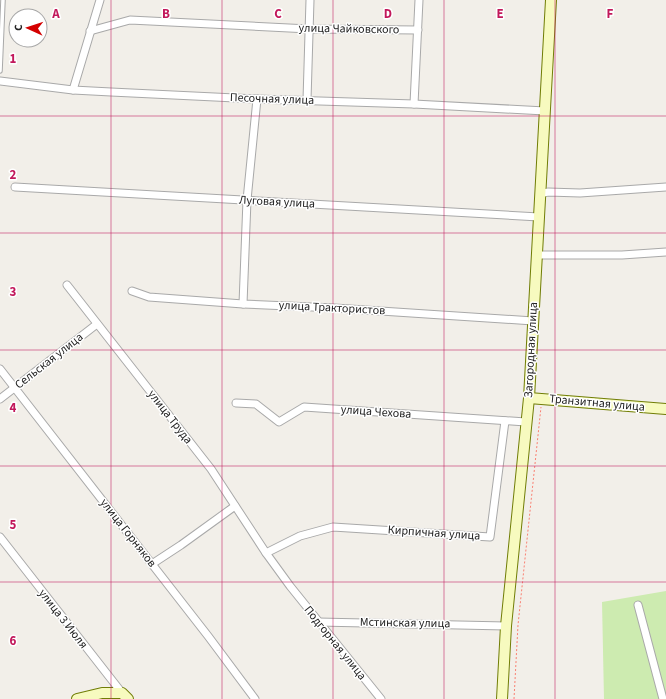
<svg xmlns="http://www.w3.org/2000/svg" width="666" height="699" font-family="'Source Sans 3',sans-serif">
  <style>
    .grass { fill: #cdebb0 }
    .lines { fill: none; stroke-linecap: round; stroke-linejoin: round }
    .lane-casing { stroke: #a9a9a9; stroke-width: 5.5 }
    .street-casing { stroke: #a9a9a9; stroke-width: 9 }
    .secondary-casing { stroke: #707d05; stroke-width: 12 }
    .path { stroke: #fa8072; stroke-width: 1; stroke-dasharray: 2 2; stroke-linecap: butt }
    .lane { stroke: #fff; stroke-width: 3.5 }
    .street { stroke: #fff; stroke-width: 7 }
    .secondary { stroke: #f7fabf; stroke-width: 10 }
    .grid { fill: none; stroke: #c2185b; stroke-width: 1; stroke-opacity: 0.55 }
    .labels { text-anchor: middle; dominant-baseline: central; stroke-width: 3; stroke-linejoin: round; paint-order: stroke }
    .street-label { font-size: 12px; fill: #222; stroke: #fff }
    .grid-label { font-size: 13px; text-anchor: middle; font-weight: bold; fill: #c2185b; stroke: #fff; stroke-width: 3; stroke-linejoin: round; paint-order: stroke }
  </style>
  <rect width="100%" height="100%" fill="#f2efe9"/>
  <polygon class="grass" points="666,591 666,699 604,699 602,602"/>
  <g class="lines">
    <defs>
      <polyline id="lane" points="0,71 3,0"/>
      <g id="street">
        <polyline points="90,31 130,20 309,29 418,30"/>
        <polyline points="0,81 73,90 111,92 257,99 414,104 545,111"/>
        <polyline points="73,90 100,0"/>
        <polyline points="307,100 310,0"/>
        <polyline points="414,104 419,0"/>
        <polyline points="15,187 539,217"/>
        <polyline points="540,194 548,192 580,193 666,187"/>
        <polyline points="537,255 622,255 666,252"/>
        <polyline points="67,285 211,469 266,553 290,586 381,699"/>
        <polyline points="132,291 149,297 243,304 335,308 533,321"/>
        <polyline points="243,304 247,200 257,99"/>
        <polyline points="0,369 208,636 255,699"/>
        <polyline points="0,399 97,324"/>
        <polyline points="236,403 256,404 279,422 304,407 526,422"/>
        <polyline points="0,537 122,693"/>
        <polyline points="266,553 300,536 333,527 490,537 505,421"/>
        <polyline points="152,564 181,545 235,506"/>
        <polyline points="638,605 663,699"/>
        <polyline points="318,622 506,626"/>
      </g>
      <g id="secondary">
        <polyline points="529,398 666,409"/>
        <polyline points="77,699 102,693 122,693 128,699"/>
        <polyline points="502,699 506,626 529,398 551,0"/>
      </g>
    </defs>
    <use href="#lane" class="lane-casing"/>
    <use href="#street" class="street-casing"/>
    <use href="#secondary" class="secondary-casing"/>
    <polyline class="path" points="514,699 518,625 541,407"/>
    <use href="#lane" class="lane"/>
    <use href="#street" class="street"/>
    <use href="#secondary" class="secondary"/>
  </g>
  <path class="grid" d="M 111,0 L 111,699M 222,0 L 222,699M 333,0 L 333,699M 444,0 L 444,699M 555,0 L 555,699M 0,116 L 666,116M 0,233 L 666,233M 0,350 L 666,350M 0,466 L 666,466M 0,582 L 666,582"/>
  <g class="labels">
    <g class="street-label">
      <text transform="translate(349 29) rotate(1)">улица Чайковского</text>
      <text transform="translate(272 99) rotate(2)">Песочная улица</text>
      <text transform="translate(277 202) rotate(3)">Луговая улица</text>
      <text transform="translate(332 308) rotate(3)">улица Трактористов</text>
      <text transform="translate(531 350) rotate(-87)">Загородная улица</text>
      <text transform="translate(49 361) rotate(-38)">Сельская улица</text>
      <text transform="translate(597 403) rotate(5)">Транзитная улица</text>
      <text transform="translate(376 412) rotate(4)">улица Чехова</text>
      <text transform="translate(170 417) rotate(52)">улица Труда</text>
      <text transform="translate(128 533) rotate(52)">улица Горняков</text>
      <text transform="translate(434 533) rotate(4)">Кирпичная улица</text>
      <text transform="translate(63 619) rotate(52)">улица 3 Июля</text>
      <text transform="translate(405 623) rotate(1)">Мстинская улица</text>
      <text transform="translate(335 643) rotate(51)">Подгорная улица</text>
    </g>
  </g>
  <g class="grid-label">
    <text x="56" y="18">A</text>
    <text x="166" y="18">B</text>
    <text x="278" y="18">C</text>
    <text x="388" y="18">D</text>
    <text x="500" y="18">E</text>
    <text x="610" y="18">F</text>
    <text x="13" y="63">1</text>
    <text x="13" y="179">2</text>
    <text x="13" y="296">3</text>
    <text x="13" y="412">4</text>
    <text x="13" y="529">5</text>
    <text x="13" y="645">6</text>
  </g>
  <g transform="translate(28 28) rotate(273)"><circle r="19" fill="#ffffff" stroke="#a7a7a7"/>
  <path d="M0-3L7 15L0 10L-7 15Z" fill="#d40000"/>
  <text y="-6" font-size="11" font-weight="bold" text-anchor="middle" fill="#222222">С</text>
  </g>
</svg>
